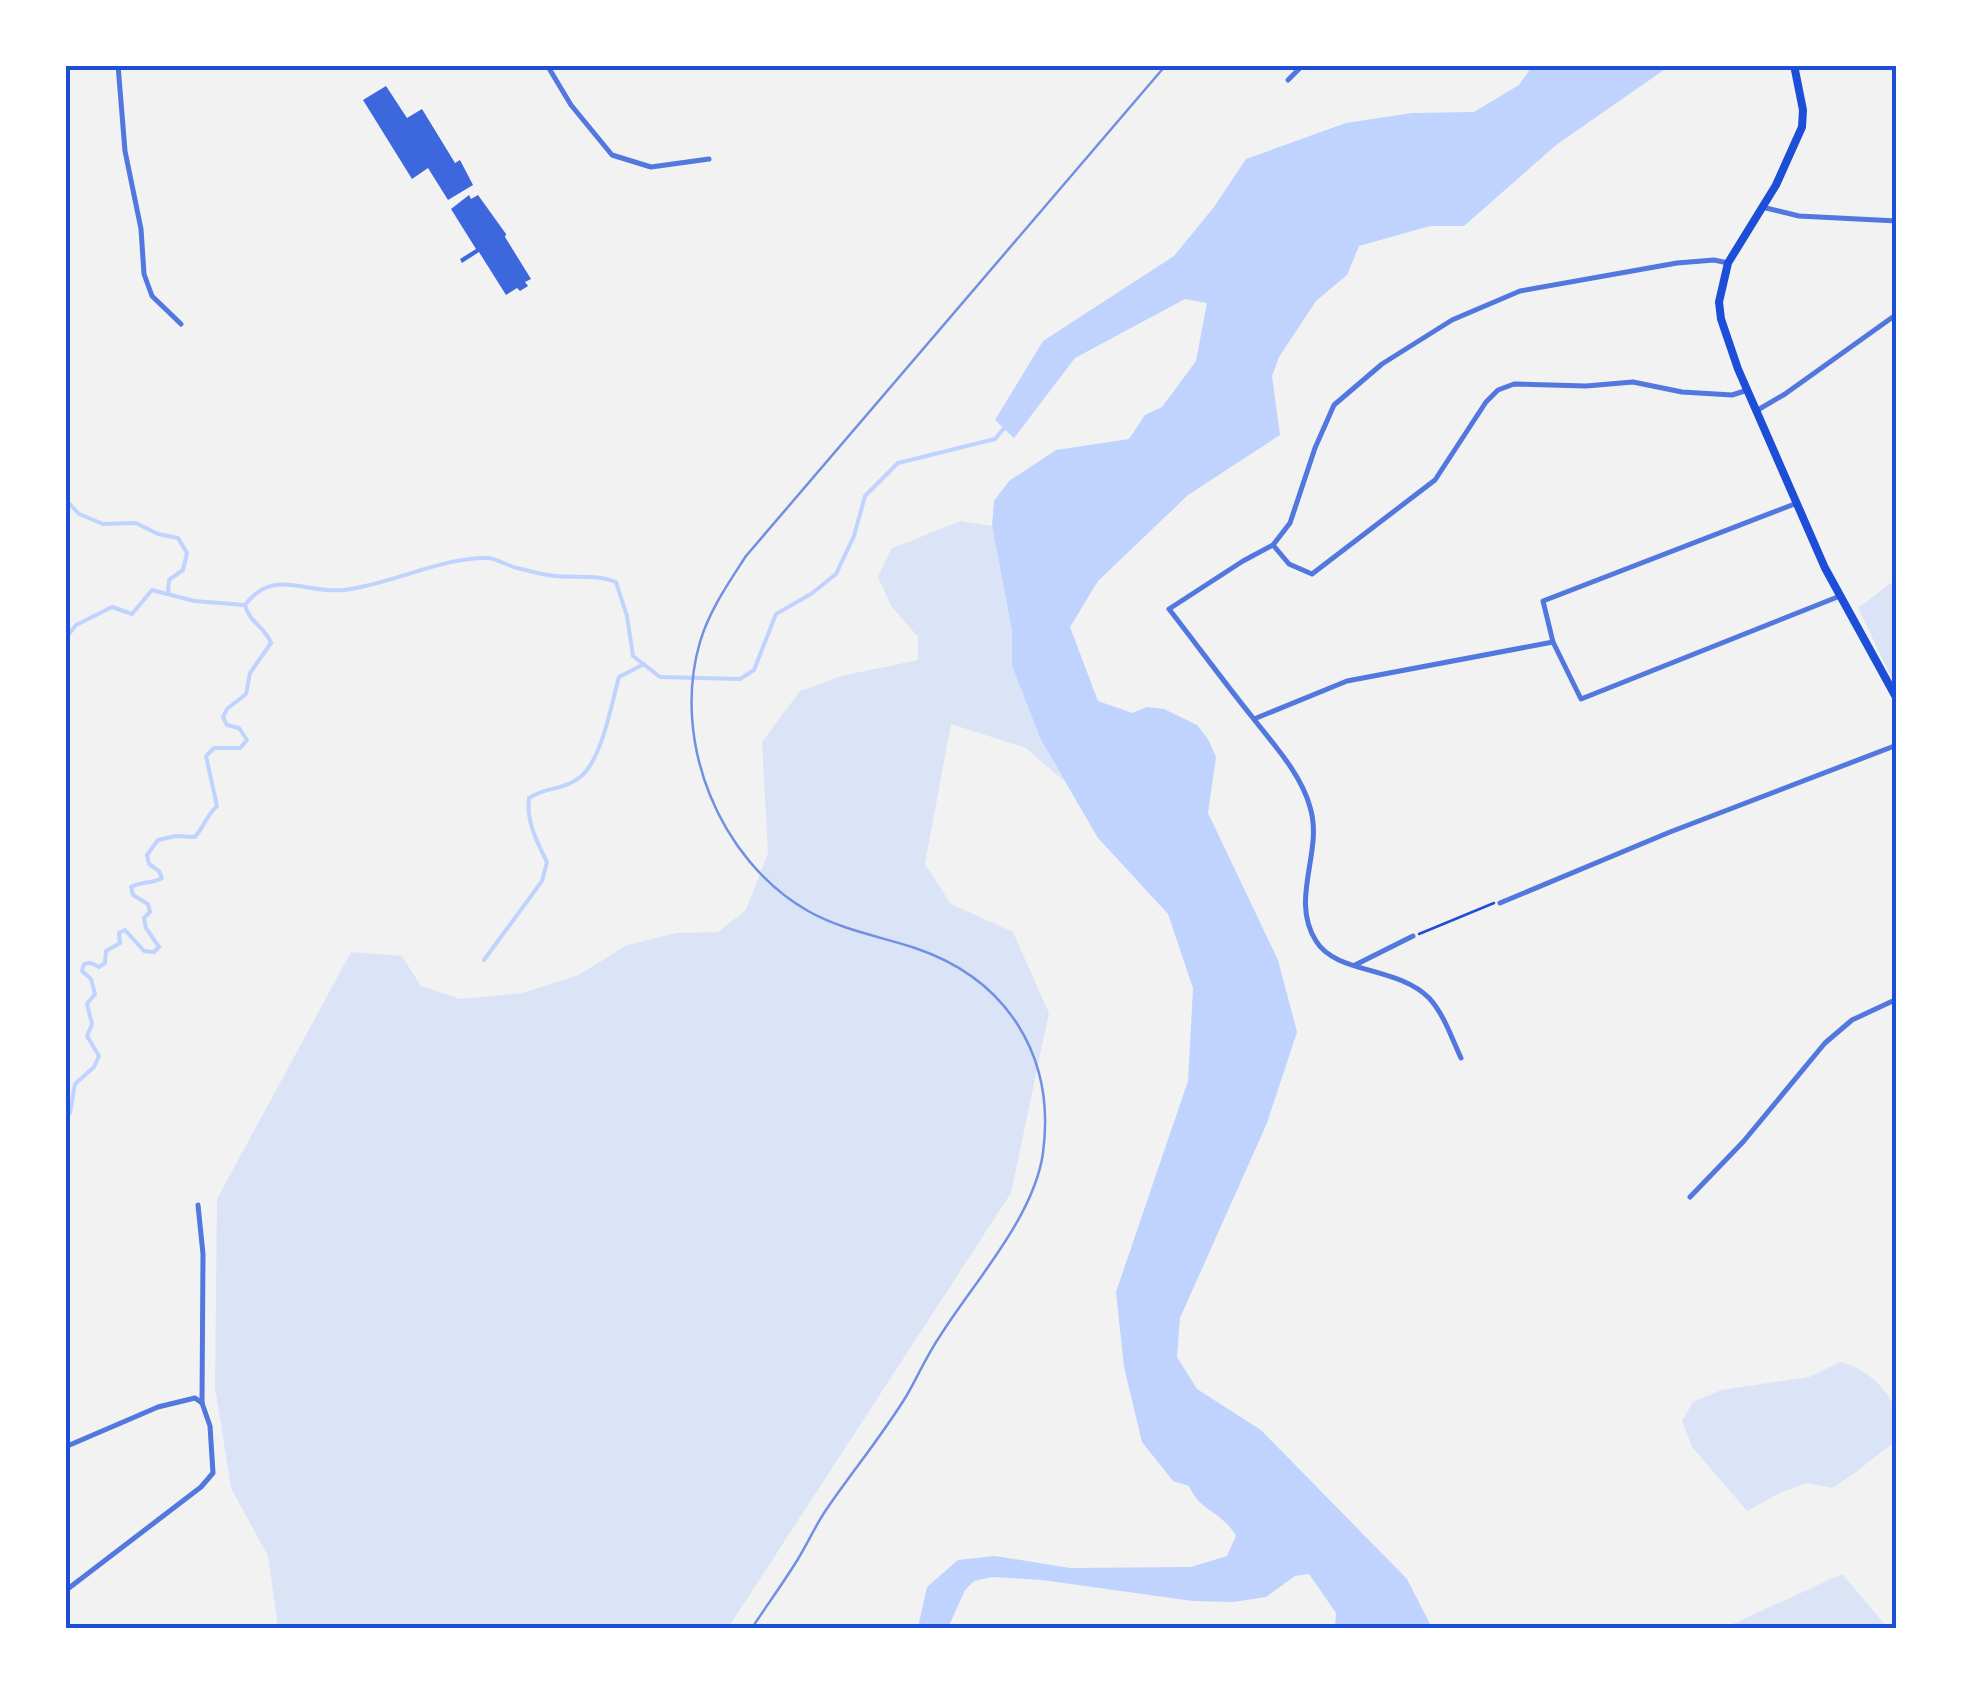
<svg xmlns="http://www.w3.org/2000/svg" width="1962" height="1693" font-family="'PT Serif',serif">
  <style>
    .green { fill: #dbe4f7 }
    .water { fill: #bfd3fe }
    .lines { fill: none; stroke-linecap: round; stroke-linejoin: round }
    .stream { stroke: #bfd3fe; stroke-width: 4 }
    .building { fill: #3d67dc }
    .path { stroke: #1d4ed8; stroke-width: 2.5 }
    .minor { stroke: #5277de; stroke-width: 5 }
    .secondary { stroke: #1d4ed8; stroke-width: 8 }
    .tram { stroke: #7290e2; stroke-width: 2.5 }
    .neatline { fill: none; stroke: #1d4ed8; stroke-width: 4 }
  </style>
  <rect width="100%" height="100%" fill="#f2f2f2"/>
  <g class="green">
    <polygon points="960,521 992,526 1012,632 1012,666 1041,740 1064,781 1026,748 951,724 925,864 951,904 1013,932 1049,1013 1011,1193 728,1628 278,1628 268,1556 231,1488 215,1387 217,1199 351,952 402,956 421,986 460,999 522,993 579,975 627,945 677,933 718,932 746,910 768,853 762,742 800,691 841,676 918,660 918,637 891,606 878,577 891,549"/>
    <polygon points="1897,545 1897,680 1894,683 1858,608 1895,580"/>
    <path d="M 1840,1362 C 1863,1367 1885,1385 1895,1408 C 1899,1417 1897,1430 1897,1441 C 1874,1456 1856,1474 1832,1488 L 1808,1483 L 1782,1492 L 1747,1511 L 1692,1447 L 1682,1421 L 1693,1402 L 1721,1390 L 1809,1377 Z"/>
    <polygon points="1842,1574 1888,1628 1724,1628"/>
  </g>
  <path class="water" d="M 1533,65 L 1671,65 L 1556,145 L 1464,226 L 1430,226 L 1359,246 L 1347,275 L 1316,301 L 1279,357 L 1272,376 L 1280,435 L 1188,495 L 1098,581 L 1070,627 L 1098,701 L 1132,713 L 1147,707 L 1164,709 L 1197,725 L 1208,739 L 1216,757 L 1208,813 L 1278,960 L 1297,1032 L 1267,1123 L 1180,1318 L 1177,1357 L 1197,1389 L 1261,1430 L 1407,1579 L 1432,1628 L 1335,1628 L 1336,1613 L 1309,1574 L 1295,1576 L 1266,1597 L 1233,1602 L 1193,1601 L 1042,1580 L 992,1577 L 974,1581 L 965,1590 L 948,1628 L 918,1628 L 927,1587 L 958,1560 L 995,1556 L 1070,1568 L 1191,1567 L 1227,1556 L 1236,1536 C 1221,1510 1201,1513 1189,1486 L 1173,1481 L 1142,1442 L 1124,1367 L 1116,1292 L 1188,1081 L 1193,988 L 1168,914 L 1098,838 L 1041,740 L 1012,666 L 1012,631 L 992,526 L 994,501 L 1009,481 L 1056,450 L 1129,439 L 1145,415 L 1162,407 L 1196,361 L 1207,303 L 1185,299 L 1075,358 L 1014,438 L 995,420 L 1043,341 L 1174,256 L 1214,207 L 1246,159 L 1346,123 L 1412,113 L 1474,112 L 1519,85 Z"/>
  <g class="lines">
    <g class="stream">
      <polyline points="65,499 79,514 103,524 136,523 158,534 178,538 187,553 183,570 169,580 168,594 194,601 245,605"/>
      <polyline points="65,639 76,625 112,607 132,614 152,590 167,594"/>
      <path d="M 484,960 L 542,881 L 547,862 C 537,842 526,821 529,798 C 545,787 564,790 579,778 C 602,761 611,705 619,677 L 644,664"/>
      <path d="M 65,1114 L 70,1113 L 75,1084 L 94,1067 L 99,1056 L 87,1036 L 92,1024 L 87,1004 L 95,994 L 91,979 L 82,971 L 84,964 L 91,963 L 99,967 L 105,963 L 106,951 L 120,943 L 119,933 L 125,930 L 144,951 L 154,952 L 159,947 L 146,928 L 144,918 L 150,912 L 148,904 L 133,895 L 131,887 C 142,881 152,884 162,878 L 159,871 L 149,864 L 147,855 L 158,840 L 176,836 L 195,837 C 204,827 206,816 217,806 L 206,756 L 214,748 L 240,748 L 247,740 L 239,728 L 227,725 L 223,717 L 227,709 L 246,694 L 250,673 L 271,643 C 265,627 249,622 245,605 C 274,567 304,594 344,590 C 390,585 441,557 488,558 C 498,559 508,566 517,568 C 530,571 543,575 555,576 C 577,578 595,574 616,582 L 627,616 L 633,656 L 660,677 L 740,679 L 754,670 L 776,614 L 811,594 L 836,574 L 854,536 L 865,496 L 898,463 L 995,439 L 1006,426"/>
    </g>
  </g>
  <g class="building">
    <polygon points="386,86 407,118 422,109 455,163 460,160 473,185 448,200 428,168 412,179 363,100"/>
    <polygon points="469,195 471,199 478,195 506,234 505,237 531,279 525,282 528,286 520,291 517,288 506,295 479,252 462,263 460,259 476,249 451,209"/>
  </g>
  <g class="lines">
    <polyline class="path" points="1419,934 1494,903"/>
    <g class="minor">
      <polyline points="118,65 125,151 141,229 144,274 152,296 181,324"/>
      <polyline points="547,65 571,105 612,155 651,167 709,159"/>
      <polyline points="1288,80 1303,65"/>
      <polyline points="1762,207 1799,216 1897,221"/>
      <polyline points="1756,411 1785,394 1897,314"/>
      <polyline points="1797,503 1543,601 1553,642 1581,699 1840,596"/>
      <polyline points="1273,545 1289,564 1312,574 1435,480 1486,402 1498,390 1514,384 1586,386 1633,382 1682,392 1732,395 1748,390"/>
      <polyline points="1254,719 1347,681 1553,642"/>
      <polyline points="1500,903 1670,832 1897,745"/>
      <polyline points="1355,965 1413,936"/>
      <path d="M 1461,1058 C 1452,1039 1444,1014 1429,998 C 1397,966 1336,974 1316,941 C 1289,898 1324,852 1310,807 C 1301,774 1274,745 1253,718 C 1224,682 1197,645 1169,609 L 1243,561 L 1273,545 L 1290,523 L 1315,448 L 1334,405 L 1382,364 L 1452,320 L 1520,291 L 1677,263 L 1714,260 L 1728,263"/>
      <polyline points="1690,1197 1743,1142 1825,1043 1852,1020 1897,999"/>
      <polyline points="65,1447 158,1407 195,1398 202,1403"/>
      <polyline points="65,1591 201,1487 213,1473 210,1426 202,1403 203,1254 198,1205"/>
    </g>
    <polyline class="secondary" points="1794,65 1803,110 1802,127 1776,185 1728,263 1719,302 1721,319 1738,369 1825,568 1897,699"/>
    <path class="tram" d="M 752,1628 C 767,1605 784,1582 798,1559 C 807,1544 815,1527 824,1513 C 851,1473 882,1436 907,1395 C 918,1376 927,1355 940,1336 C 974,1282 1034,1217 1043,1153 C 1056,1056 1007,979 915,948 C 878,936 842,930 808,911 C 719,860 671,741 700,642 C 709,611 728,584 746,556 L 1166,65"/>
  </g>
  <rect width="1962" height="1693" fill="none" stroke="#ffffff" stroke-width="135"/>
  <rect x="68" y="68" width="1826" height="1558" class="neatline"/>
</svg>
